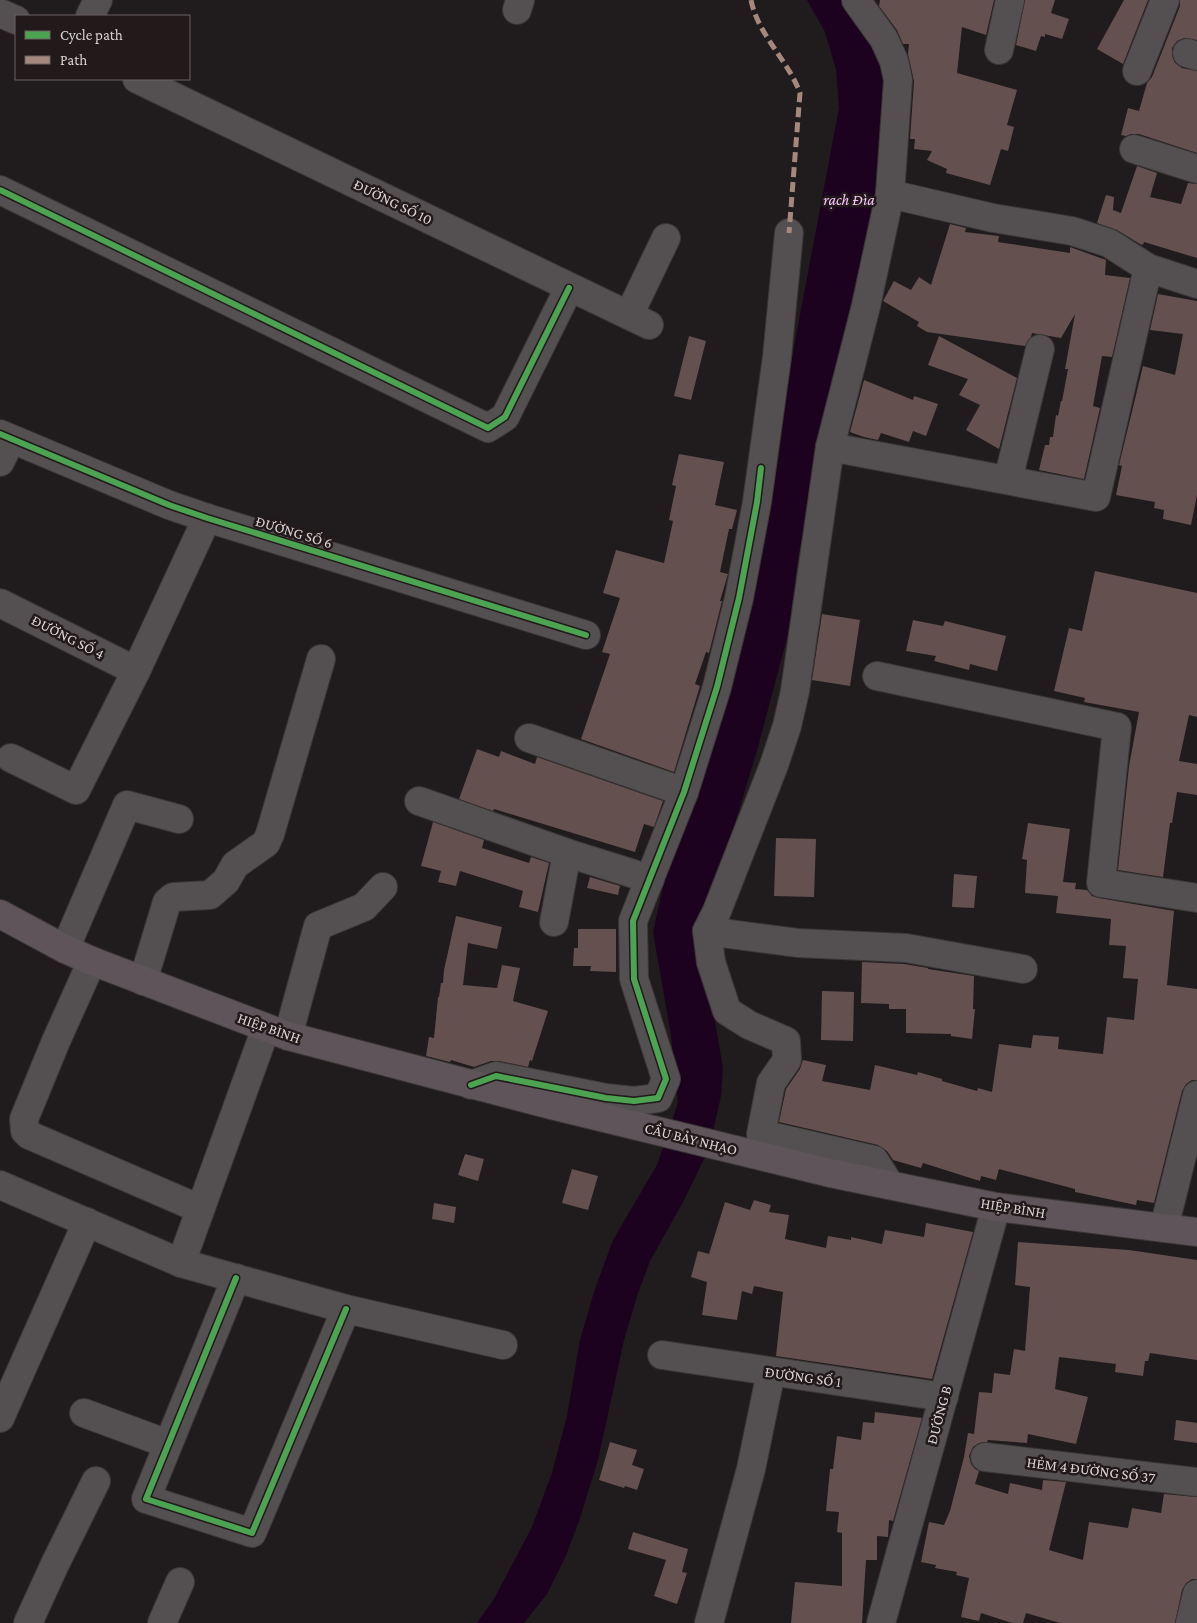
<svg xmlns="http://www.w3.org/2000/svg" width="1197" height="1623" font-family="'Crimson Pro',serif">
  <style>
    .water { fill: #1d0220 }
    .building { fill: #655050 }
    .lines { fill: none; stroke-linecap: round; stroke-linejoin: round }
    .minor-casing { stroke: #3b3737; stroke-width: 30 }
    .major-casing { stroke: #3b3737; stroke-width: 30 }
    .minor { stroke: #544f50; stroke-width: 28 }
    .major { stroke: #5f5459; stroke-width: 28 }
    .quiet { stroke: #a5887d; stroke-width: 5; stroke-dasharray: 10 5; stroke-linecap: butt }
    .cycleway-casing { stroke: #22191b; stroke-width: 9 }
    .cycleway { stroke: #4ca352; stroke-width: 6 }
    .labels { text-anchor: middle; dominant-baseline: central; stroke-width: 5; stroke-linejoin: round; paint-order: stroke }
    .street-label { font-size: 15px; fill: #d9d3d4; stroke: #22191b }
    .water-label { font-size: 16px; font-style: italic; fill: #f7c2f9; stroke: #22191b }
  </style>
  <rect width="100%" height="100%" fill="#201b1c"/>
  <polygon class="water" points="807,0 848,0 884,67 886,99 884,141 875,198 832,387 798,559 788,634 758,747 726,853 705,964 723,1068 721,1096 709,1149 683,1202 650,1261 638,1293 624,1340 598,1460 579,1521 565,1558 547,1594 524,1623 477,1623 494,1599 532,1527 552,1473 567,1416 580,1340 594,1292 613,1240 657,1165 678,1103 671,1035 653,932 665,879 682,828 768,454 790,368 839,108 836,69 825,32"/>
  <g class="building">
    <polygon points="880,0 994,0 986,35 962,27 957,73 1017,90 1007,125 1014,127 1008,151 1001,149 990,185 946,173 947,169 927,160 932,151 914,149 915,139 910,139 914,81 908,54 909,44 903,44 897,30 879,6"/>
    <polygon points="1025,0 1055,0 1051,13 1069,19 1062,39 1045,34 1045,37 1041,36 1036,51 1016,45"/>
    <polygon points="1124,0 1148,0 1123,64 1097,49"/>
    <polygon points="1180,0 1197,0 1197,40 1184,38 1177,41 1172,48 1172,56 1175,63 1182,68 1197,71 1197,153 1139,134 1131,134 1126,136 1121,135 1128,108 1139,111 1147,83 1152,77 1180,6"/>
    <polygon points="1137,166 1157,173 1150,197 1181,204 1188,183 1197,184 1197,258 1144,242 1143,245 1140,244 1117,230 1097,223 1106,195 1114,197 1113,210 1121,213"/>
    <polygon points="950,224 966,228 965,232 999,236 998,242 1070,253 1070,247 1106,260 1105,275 1130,278 1112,357 1102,356 1093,406 1100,408 1084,479 1039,470 1045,445 1049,445 1050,437 1053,437 1056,415 1058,416 1061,401 1062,401 1068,369 1065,369 1075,314 1061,338 1032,333 1031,337 1025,346 927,332 917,326 919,322 883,301 894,281 911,290 919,277 931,285"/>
    <polygon points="1158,294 1197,301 1197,495 1191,525 1163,519 1164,510 1154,508 1155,502 1116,495 1122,466 1119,465 1143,366 1175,375 1183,334 1150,330"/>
    <polygon points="689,336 706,341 691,400 674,396"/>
    <polygon points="939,336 1017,378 999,449 966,430 980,405 959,395 968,379 928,365"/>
    <polygon points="864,380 913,400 914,396 938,404 926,436 913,431 909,442 881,433 878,440 864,437 850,432"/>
    <polygon points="679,454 724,462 715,505 737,510 732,529 729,529 720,572 728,574 720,601 722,601 709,653 706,652 695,684 700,686 674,772 581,739 610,654 602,652 620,598 603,593 616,550 664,563 673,521 669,520 676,486 672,485"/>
    <polygon points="1095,571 1197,593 1197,717 1189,715 1179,761 1197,764 1197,795 1177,792 1172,823 1170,823 1163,877 1118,870 1129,766 1139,712 1084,702 1085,698 1054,691 1069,628 1082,631"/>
    <polygon points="822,614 860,620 850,686 812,680"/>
    <polygon points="913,620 943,626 945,621 1006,636 997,671 970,664 969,670 934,661 936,656 906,651"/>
    <polygon points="477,749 499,757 501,751 535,764 537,757 663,801 654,827 644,824 635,852 494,809 493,811 459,799"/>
    <polygon points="433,822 484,840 482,848 529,863 531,857 549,863 538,912 519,907 523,891 460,871 456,886 438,882 441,871 421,866"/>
    <polygon points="1028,823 1070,829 1063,882 1076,883 1075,889 1087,890 1092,896 1099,898 1174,911 1167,985 1197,989 1197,1080 1192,1080 1186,1084 1182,1091 1154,1203 1137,1200 1136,1205 1075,1192 1075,1189 999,1169 996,1180 981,1176 980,1181 923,1163 921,1168 893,1160 887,1151 878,1145 779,1122 786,1089 800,1069 803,1060 826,1065 822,1081 870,1090 875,1065 917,1075 918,1072 942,1079 942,1081 977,1091 978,1088 992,1092 999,1044 1031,1048 1033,1035 1059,1037 1058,1049 1103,1054 1107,1017 1134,1020 1138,979 1123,978 1126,946 1109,945 1111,919 1056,913 1058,896 1025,893 1027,860 1022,859"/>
    <polygon points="776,838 816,839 814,897 774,896"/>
    <polygon points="954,874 977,876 974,908 952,907"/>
    <polygon points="590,877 620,886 618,895 587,888"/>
    <polygon points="456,916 502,927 497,949 468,943 463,985 497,988 502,965 520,968 513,1001 548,1011 532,1061 530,1060 528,1067 499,1061 491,1061 474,1067 451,1060 450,1062 426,1056 429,1037 434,1038 438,997 439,997 441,983 443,983 444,970"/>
    <polygon points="578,929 616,929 616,972 590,971 591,966 573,966 574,948 578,948"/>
    <polygon points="862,962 904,964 928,968 928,969 974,976 973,1009 975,1009 972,1039 951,1036 951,1034 906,1033 906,1009 889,1009 889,1004 861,1003"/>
    <polygon points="822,991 854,992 853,1041 821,1040"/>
    <polygon points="465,1154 484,1159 478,1181 458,1175"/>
    <polygon points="572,1169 598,1176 588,1210 562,1203"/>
    <polygon points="754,1200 771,1205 769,1212 789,1215 785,1239 826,1248 828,1236 851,1240 851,1237 882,1244 885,1230 924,1237 926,1223 973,1232 932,1379 776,1356 783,1292 754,1286 752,1294 742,1291 737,1320 702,1315 707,1282 691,1277 698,1251 709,1254 725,1202 750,1210"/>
    <polygon points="434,1203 456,1207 454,1223 432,1219"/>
    <polygon points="1018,1242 1129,1250 1197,1260 1197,1360 1150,1353 1148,1361 1145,1361 1143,1376 1115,1372 1116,1364 1059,1357 1055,1389 1088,1397 1076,1444 1028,1434 1027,1443 988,1440 987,1442 979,1443 973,1447 969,1456 971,1464 975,1469 979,1471 975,1484 1008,1494 1010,1483 1042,1490 1043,1480 1066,1482 1049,1550 1083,1560 1089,1522 1128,1528 1132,1508 1161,1513 1164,1494 1197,1497 1197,1579 1192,1579 1186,1583 1182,1590 1175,1623 1060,1623 1026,1613 1023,1623 1012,1623 981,1613 979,1621 961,1617 969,1578 956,1575 957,1572 935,1568 936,1565 921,1562 929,1522 944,1525 950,1511 964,1457 968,1433 974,1434 979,1392 992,1393 994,1373 1010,1375 1014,1349 1025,1351 1030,1287 1015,1285"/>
    <polygon points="875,1412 922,1418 893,1521 889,1520 888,1537 877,1536 877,1560 866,1560 862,1623 791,1623 795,1582 842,1586 842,1533 837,1532 839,1512 826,1511 830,1469 833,1469 837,1436 861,1440 863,1422 874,1423"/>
    <polygon points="1176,1420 1197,1423 1197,1443 1174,1440"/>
    <polygon points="610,1442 637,1450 632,1465 644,1469 637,1490 625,1486 624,1488 599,1480"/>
    <polygon points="633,1532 688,1549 682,1572 687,1573 677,1604 654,1596 666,1560 628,1549"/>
  </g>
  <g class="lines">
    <defs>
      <g id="minor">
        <polyline points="856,0 884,39 894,61 898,80 890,194 866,306 830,447 795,691 787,726 774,765 717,911 707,931 711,962 727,1011 749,1025 786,1041 787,1060 771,1083 761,1134 874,1160 890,1185"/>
        <polyline points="517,10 520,0"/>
        <polyline points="0,13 16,20"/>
        <polyline points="90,16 98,0"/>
        <polyline points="999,50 1010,0"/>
        <polyline points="1187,53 1197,56"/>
        <polyline points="1137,71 1165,0"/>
        <polyline points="137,79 649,325"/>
        <polyline points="1134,149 1197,169"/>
        <polyline points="0,190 488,428 505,417 569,288"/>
        <polyline points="890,194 993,218 1072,231 1109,243 1148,268 1197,284"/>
        <polyline points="629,315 666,238"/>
        <polyline points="0,434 169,505 207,518 586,635"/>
        <polyline points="830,447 1096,497 1148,268"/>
        <polyline points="0,462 11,440"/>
        <polyline points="1008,480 1040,349"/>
        <polyline points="0,603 136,671"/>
        <polyline points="877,676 1117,727 1101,883 1197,898"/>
        <polyline points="529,738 684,792"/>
        <polyline points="11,758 76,790 136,671 207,518"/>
        <polyline points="419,801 567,853 650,879"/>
        <polyline points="554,922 567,853"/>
        <polyline points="707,931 798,943 906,948 1023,969"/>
        <polyline points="65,949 127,805 179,819"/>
        <polyline points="92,961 56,1041 24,1119 25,1131 29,1135 200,1209"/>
        <polyline points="143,981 167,902 173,897 210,895 226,881 235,865 266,843 270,834 321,659"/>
        <polyline points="288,1036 318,926 364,907 383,887"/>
        <polyline points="471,1085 496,1076 606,1098 634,1101 658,1098 666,1079 634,979 633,921 684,792 717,687 739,598 757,502 777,357 789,233"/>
        <polyline points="0,1185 181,1263 346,1309 503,1345"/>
        <polyline points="1164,1228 1197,1095"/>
        <polyline points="181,1263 266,1028"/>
        <polyline points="236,1278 146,1499 252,1533 346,1309"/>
        <polyline points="662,1355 944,1397"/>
        <polyline points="84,1413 168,1444"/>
        <polyline points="0,1418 87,1222"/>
        <polyline points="985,1457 1197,1482"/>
        <polyline points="28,1623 55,1564 96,1481"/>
        <polyline points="162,1623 180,1582"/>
        <polyline points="709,1623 751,1469 771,1372"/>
        <polyline points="881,1623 996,1207"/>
        <polyline points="1190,1623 1197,1594"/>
      </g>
      <polyline id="major" points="0,914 65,949 92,961 288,1036 551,1105 830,1173 996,1207 1197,1232"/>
    </defs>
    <use href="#minor" class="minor-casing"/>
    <use href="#major" class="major-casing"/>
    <use href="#minor" class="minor"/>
    <use href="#major" class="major"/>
    <path class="quiet" d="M 751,0 C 758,35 788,60 800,93 L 789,233"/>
    <defs>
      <g id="cycleway">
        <polyline points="0,190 488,428 505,417 569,288"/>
        <polyline points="0,434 169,505 207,518 586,635"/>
        <polyline points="471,1085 496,1076 606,1098 634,1101 658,1098 666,1079 634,979 633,921 684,792 717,687 739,598 757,502 761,468"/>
        <polyline points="236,1278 146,1499 252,1533 346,1309"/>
      </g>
    </defs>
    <use href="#cycleway" class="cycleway-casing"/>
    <use href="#cycleway" class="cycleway"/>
  </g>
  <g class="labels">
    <g class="street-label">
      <text transform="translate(393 202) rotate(26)">ĐƯỜNG SỐ 10</text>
      <text transform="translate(294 532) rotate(17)">ĐƯỜNG SỐ 6</text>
      <text transform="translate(68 637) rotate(27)">ĐƯỜNG SỐ 4</text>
      <text transform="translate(269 1028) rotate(19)">HIỆP BÌNH</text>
      <text transform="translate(691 1139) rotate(14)">CẦU BẢY NHẠO</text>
      <text transform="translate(1013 1208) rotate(9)">HIỆP BÌNH</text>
      <text transform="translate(803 1377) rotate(8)">ĐƯỜNG SỐ 1</text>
      <text transform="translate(939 1415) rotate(-75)">ĐƯỜNG B</text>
      <text transform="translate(1091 1470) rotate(7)">HẺM 4 ĐƯỜNG SỐ 37</text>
    </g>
    <g class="water-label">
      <text x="849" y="199">rạch Đìa</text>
    </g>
  </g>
  <rect x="15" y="15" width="175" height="65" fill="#22191b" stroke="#6b6365"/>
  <rect x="25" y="31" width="25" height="8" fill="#4ca352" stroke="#6b6365"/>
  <text x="60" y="40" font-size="15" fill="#d9d3d4">Cycle path</text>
  <rect x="25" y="56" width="25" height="8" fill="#a5887d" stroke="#6b6365"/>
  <text x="60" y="65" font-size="15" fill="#d9d3d4">Path</text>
</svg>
